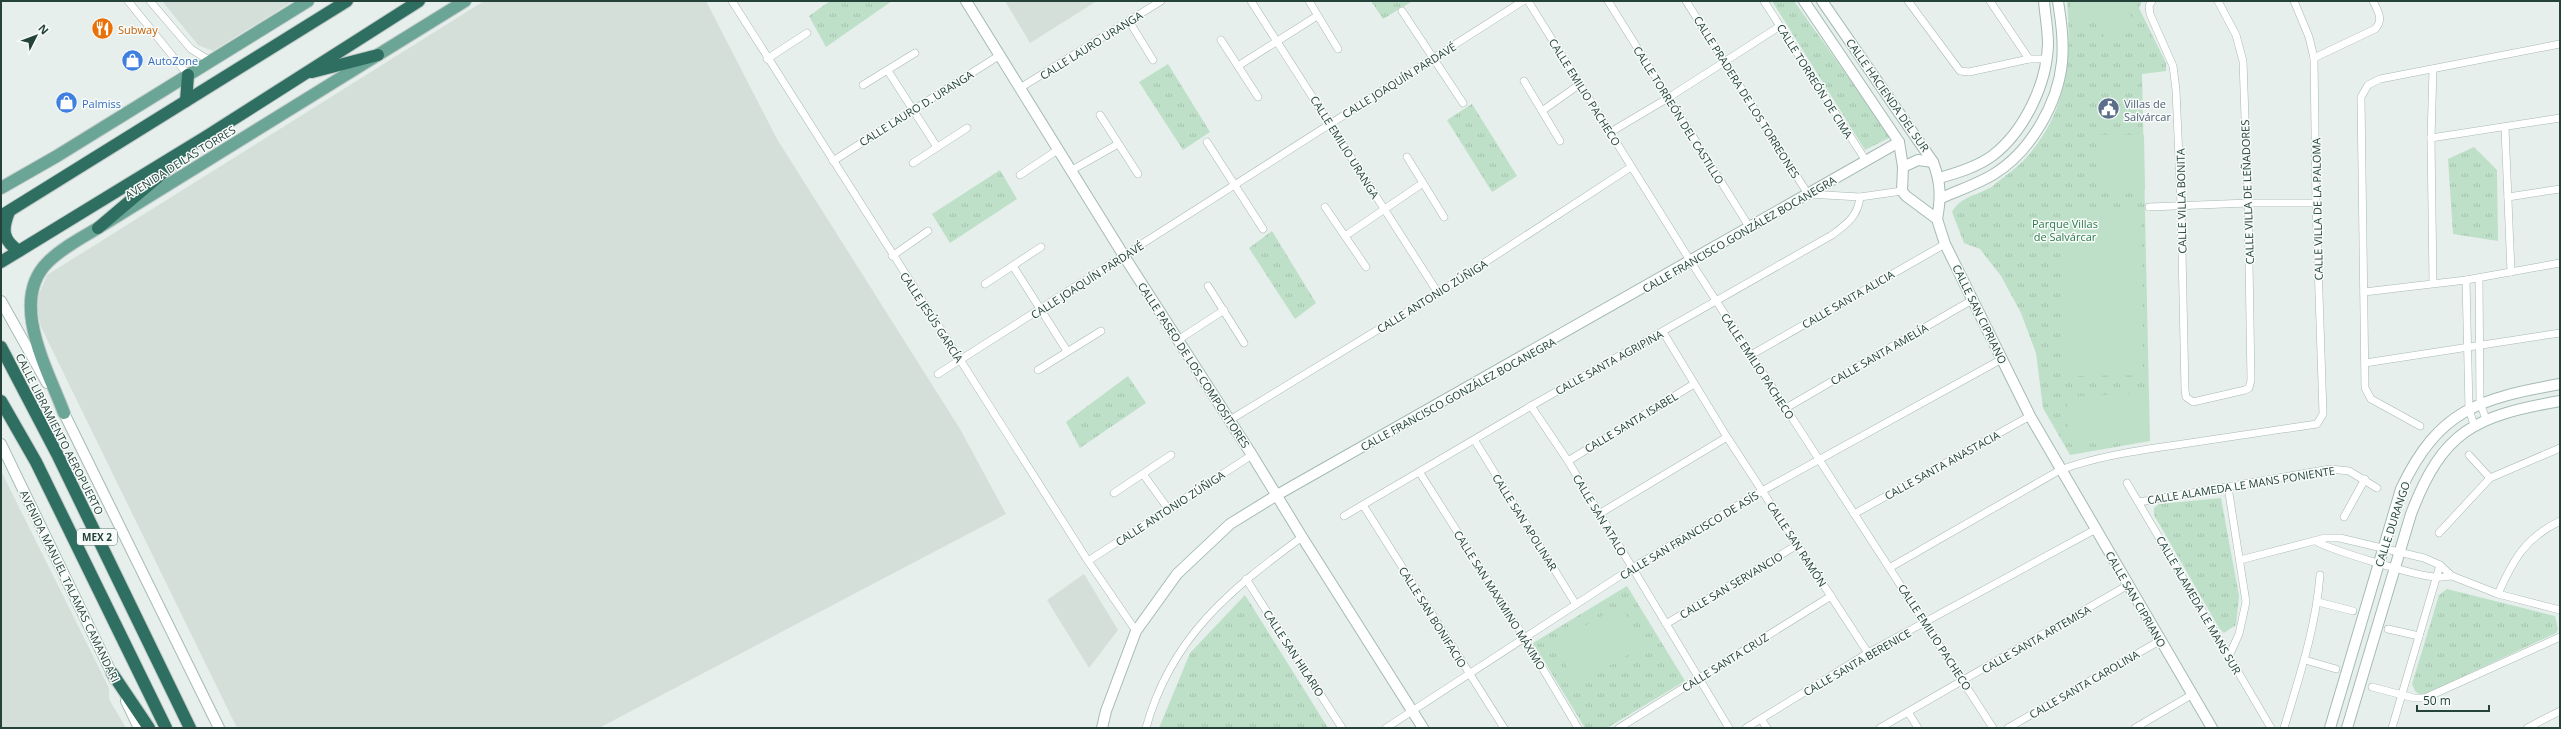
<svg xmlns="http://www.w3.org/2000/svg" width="2561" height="729" font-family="'Open Sans',sans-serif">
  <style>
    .built { fill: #d4dfda }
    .grass { fill: url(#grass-tufts) }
    .pitch { fill: #bfe0c8 }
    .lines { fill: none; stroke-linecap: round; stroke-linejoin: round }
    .street-casing { stroke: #a8b8b2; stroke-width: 8 }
    .secondary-casing { stroke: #a4bbb3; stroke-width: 12 }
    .primary-casing { stroke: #c2cac8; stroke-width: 14 }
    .highway-casing { stroke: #c2cac8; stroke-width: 14 }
    .street { stroke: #fff; stroke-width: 7 }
    .secondary { stroke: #fff; stroke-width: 10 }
    .primary { stroke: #6aa596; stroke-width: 12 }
    .highway { stroke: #2f6f62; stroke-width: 12 }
    .labels { text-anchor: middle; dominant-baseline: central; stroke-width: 3; stroke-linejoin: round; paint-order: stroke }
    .shield { fill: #f7fbf9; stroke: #637a73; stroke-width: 1 }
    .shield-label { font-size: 10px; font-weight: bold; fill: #24423a }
    .food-label { font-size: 11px; fill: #c56008; stroke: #f7fbf9; text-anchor: start }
    .street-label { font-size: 11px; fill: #24423a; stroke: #f7fbf9 }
    .shop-label { font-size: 11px; fill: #366cbe; stroke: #f7fbf9; text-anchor: start }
    .service-label { font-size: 11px; fill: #4e5e75; stroke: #f7fbf9; text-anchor: start }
    .park-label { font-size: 11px; fill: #2d7a4b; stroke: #f7fbf9 }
  </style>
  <defs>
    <pattern id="grass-tufts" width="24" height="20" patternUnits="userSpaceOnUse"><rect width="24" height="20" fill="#bfe0c8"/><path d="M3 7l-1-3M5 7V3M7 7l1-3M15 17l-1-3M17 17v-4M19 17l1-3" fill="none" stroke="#a4c1ad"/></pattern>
  </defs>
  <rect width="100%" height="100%" fill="#e6efeb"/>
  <g class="built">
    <polygon points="162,1 293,1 213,51 198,45"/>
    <polygon points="484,1 706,1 777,139 960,429 1006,514 599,728 237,728 41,327 37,308 39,294 47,275"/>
    <polygon points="1005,1 1097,1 1030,43"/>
    <polygon points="1,471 109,688 109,699 126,728 1,728"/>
    <polygon points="1084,574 1118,630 1089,668 1047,600"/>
  </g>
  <g class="grass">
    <polygon points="830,1 892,1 826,47 809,16"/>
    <polygon points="1371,1 1411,1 1411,2 1383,19"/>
    <polygon points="1772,1 1794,1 1891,137 1865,150"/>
    <path d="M 2067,1 L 2142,1 L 2139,8 L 2166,63 L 2166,71 L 2142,74 L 2150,441 L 2070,455 L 2043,408 L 2036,353 L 2021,313 L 2001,276 L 1980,249 L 1964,243 L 1952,212 C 1961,195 1979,196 1994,185 C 2003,177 2016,169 2024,160 C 2067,114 2072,60 2067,1 Z"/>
    <polygon points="1168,64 1210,132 1183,150 1139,82"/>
    <polygon points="1472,104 1517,176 1492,192 1447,120"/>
    <polygon points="2474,147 2497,170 2498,241 2453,234 2448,159"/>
    <polygon points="1000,170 1017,199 950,243 932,214"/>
    <polygon points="1272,231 1316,303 1295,319 1249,248"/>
    <polygon points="1128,376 1146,403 1080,448 1066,422"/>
    <polygon points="2221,498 2239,596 2236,625 2224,633 2219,628 2154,515 2154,508 2159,504"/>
    <polygon points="1627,586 1685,681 1607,728 1585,728 1533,643"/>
    <polygon points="2447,589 2555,616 2558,629 2556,633 2421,696 2415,691 2412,684 2439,595"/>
    <polygon points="1245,595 1328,728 1159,728 1190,653"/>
  </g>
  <g class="pitch">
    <polygon points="2069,1 2131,1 2125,5 2135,24 2106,40 2095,20 2080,29"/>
    <polygon points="2097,135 2144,135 2145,190 2097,191"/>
    <polygon points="2061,210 2141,210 2143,375 2063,376"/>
    <polygon points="2144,393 2147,439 2069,443 2067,397"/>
    <polygon points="1620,605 1644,645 1578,685 1554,645"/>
  </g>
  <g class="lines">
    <defs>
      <g id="street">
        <polyline points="128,1 188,75"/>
        <polyline points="150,1 191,49 210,61"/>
        <polyline points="732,1 1088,561 1136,631"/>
        <polyline points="1251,1 1438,293"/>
        <polyline points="1309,1 1338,49"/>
        <polyline points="1528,1 1691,262 1993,728"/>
        <polyline points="1608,1 1750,228"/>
        <polyline points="1686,1 1808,194 1860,197 1902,191"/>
        <polyline points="1764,1 1866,161"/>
        <polyline points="1908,1 1960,71 1969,72 2029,59 2046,59"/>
        <polyline points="1990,1 2029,59"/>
        <polyline points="2152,1 2149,6 2150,14 2173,66 2176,90 2181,205 2185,390 2186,397 2193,402 2245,390 2249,388 2251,380 2248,203 2243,61 2236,35 2218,1"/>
        <polyline points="1402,11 1463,103"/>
        <polyline points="1129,21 1153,60"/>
        <polyline points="1221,40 1258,97"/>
        <path d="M 2314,58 L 2375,29 C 2384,20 2378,11 2373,1"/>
        <polyline points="767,59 807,33"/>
        <polyline points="1238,66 1317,16"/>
        <polyline points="2433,69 2431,138 2433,283"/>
        <polyline points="888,71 937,147"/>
        <polyline points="1524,81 1560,141"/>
        <polyline points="863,85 915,53"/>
        <polyline points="1020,88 1161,1"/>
        <polyline points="1542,111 1580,84"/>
        <polyline points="1100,115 1138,174"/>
        <polyline points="2505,128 2511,272"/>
        <polyline points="1609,133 1668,98 1780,26"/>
        <polyline points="2431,138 2560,118"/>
        <polyline points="1207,142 1263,229"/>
        <polyline points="1407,157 1444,217"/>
        <polyline points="833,161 1000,55"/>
        <polyline points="913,163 967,128"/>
        <polyline points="1072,170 1118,144"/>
        <polyline points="1020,175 1059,149"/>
        <polyline points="2508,197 2560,189"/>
        <polyline points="1325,207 1366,267"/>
        <polyline points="2149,207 2248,203 2316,203"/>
        <polyline points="1345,236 1423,183"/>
        <polyline points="892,256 928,231"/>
        <polyline points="1013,266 1067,351"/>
        <polyline points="2479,278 2480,403 2486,419"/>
        <polyline points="2466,280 2469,409 2474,425"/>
        <polyline points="985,284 1041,247"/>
        <polyline points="1208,286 1244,343"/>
        <polyline points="2364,292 2466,280 2560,263"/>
        <polyline points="1663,332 1727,437 1868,653"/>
        <polyline points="1178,340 1224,310"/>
        <polyline points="1751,355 1945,244"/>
        <polyline points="2365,363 2560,333"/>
        <polyline points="1038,370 1101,331"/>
        <polyline points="938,374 1523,1"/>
        <polyline points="1531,406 1568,461 1729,728"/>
        <polyline points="1786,408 1972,300"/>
        <polyline points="1230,420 1438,293 1631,167"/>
        <polyline points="2420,426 2371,399 2365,388 2361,97 2368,85 2380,79 2560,44"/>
        <polyline points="1475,441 1575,603"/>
        <polyline points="2469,455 2490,478"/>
        <polyline points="1568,461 1694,384"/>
        <polyline points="1420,473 1524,637 1578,728"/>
        <polyline points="1143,474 1169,510"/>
        <polyline points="2127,483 2271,728"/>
        <polyline points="2228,487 2246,602 2239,634 2229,656"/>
        <polyline points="1114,493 1171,455"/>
        <polyline points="2139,502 2330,469 2349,471 2377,488"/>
        <polyline points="1363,505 1504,728"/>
        <polyline points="1599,514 1727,437"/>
        <polyline points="1854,514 2030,416"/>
        <path d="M 1344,516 L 1531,406 L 1832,235 C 1847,224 1858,216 1860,197"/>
        <polyline points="2344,517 2365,479"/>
        <polyline points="2439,533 2490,478 2560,448"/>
        <path d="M 2316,541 C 2330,550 2420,577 2436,577 C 2441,578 2447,576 2452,576"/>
        <polyline points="2240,560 2325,538 2340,538 2424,558 2440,565 2452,576 2498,594 2560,610"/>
        <polyline points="1088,561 1252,455"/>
        <path d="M 1891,567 L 2060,470 C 2098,456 2136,451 2176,445 C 2223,438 2270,431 2317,424 L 2323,414 L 2316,203 L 2314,58 L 2309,37 L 2294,1"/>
        <polyline points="1246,579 1342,728"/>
        <path d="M 2498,594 C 2513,560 2525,538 2560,521"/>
        <polyline points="2318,602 2353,611"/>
        <polyline points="1666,624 1797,545"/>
        <polyline points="2388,629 2419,636"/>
        <polyline points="2305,660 2336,669"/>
        <polyline points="2372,687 2414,698 2425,698 2560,637"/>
        <polyline points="1908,712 1918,728"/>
        <polyline points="1761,719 1767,728"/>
        <path d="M 1146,728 C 1171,637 1230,590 1302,537"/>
        <polyline points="1386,728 1632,568 1762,491 2002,359"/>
        <polyline points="1619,728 1831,596"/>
        <polyline points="1746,728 1868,653 2096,529"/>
        <polyline points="1880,728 2128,585"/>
        <polyline points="2008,728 2161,640"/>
        <polyline points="2135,728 2193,694"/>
        <path d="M 2284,728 C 2299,678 2316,627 2320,575"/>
        <polyline points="2392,728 2440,565"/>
        <polyline points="2527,728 2560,711"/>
      </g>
      <g id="secondary">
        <polyline points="966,1 1124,256 1252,455 1302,537 1423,728"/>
        <polyline points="1804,1 1899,142 1903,167 1902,191 1906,196 1937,219 1945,244 2030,416 2212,728"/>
        <path d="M 1822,1 L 1933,162 C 1941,183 1941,198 1937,219"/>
        <polyline points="1903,167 1918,160 1933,162"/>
        <path d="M 1939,178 C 1957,173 1977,167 1992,156 C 2024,132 2047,84 2048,44 C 2048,29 2045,15 2044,1"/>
        <path d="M 1941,198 C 1959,190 1978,184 1994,174 C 2030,152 2058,104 2062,62 C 2064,41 2061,21 2058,1"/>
        <polyline points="1,301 47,383"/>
        <polyline points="61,407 219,728"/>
        <polyline points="1,444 115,680"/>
        <polyline points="126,701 139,728"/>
        <polyline points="1102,728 1106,711 1136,631 1177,574 1230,524 1277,495 1899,142"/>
        <path d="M 2330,728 L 2401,489 C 2439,409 2479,399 2560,384"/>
        <path d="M 2347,728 L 2411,514 C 2443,430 2475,416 2560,401"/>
      </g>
      <g id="primary">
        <polyline points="1,188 57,156 308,1"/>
        <path d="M 64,413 C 48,370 8,301 48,262 C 62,248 81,238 98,228 L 465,1"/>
      </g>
      <g id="highway">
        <polyline points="312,72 378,55"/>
        <polyline points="186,101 188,75"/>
        <path d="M 9,212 C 2,229 2,240 19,251"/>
        <polyline points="1,216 347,1"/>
        <polyline points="98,228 177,161"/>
        <polyline points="1,262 207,136 419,1"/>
        <polyline points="1,347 57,454 190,728"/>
        <polyline points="1,401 36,462 166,728"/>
        <polyline points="112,673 149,728"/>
      </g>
    </defs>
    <use href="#street" class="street-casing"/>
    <use href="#secondary" class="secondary-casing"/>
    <use href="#primary" class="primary-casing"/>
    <use href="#highway" class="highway-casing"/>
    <use href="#street" class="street"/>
    <use href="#secondary" class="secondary"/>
    <use href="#primary" class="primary"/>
    <use href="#highway" class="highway"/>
  </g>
  <defs>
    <symbol id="restaurant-disc" viewBox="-11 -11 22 22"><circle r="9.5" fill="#e8710a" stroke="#f7fbf9"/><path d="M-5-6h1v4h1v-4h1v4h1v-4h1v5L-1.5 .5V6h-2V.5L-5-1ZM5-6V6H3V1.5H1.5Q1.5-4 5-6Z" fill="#fff"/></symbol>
    <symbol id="shop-disc" viewBox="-11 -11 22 22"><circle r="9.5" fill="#3f7fe0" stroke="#f7fbf9"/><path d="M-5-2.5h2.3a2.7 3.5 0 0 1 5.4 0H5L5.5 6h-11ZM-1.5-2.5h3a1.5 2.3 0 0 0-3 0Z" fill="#fff"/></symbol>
    <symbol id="civic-disc" viewBox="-11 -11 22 22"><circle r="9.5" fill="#5c6f8a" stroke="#f7fbf9"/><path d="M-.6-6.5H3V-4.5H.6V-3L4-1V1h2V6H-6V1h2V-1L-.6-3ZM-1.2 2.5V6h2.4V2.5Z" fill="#fff"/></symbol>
  </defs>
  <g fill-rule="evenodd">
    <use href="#restaurant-disc" x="90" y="16" width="25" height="25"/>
    <use href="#shop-disc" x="120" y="48" width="25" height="25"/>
    <use href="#shop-disc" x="54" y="90" width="25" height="25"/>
    <use href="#civic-disc" x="2096" y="96" width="25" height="25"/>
  </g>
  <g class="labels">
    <rect class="shield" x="77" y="529" width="40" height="16" rx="3"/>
    <g class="shield-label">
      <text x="97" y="537">MEX 2</text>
    </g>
    <g class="food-label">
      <text x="118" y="29">Subway</text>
    </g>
    <g class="street-label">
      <text transform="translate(1091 45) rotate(-32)">CALLE LAURO URANGA</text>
      <text transform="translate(1399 80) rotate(-32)">CALLE JOAQUÍN PARDAVÉ</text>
      <text transform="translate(1815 81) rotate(58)">CALLE TORREÓN DE CIMA</text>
      <text transform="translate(1585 92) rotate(58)">CALLE EMILIO PACHECO</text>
      <text transform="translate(1888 95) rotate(55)">CALLE HACIENDA DEL SUR</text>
      <text transform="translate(1747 97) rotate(58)">CALLE PRADERA DE LOS TORREONES</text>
      <text transform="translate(916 108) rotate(-32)">CALLE LAURO D. URANGA</text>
      <text transform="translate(1679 115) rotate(58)">CALLE TORREÓN DEL CASTILLO</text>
      <text transform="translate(1345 147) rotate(58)">CALLE EMILIO URANGA</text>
      <text transform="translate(180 162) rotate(-32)">AVENIDA DE LAS TORRES</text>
      <text transform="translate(2247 192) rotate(-92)">CALLE VILLA DE LEÑADORES</text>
      <text transform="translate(2181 201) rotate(-91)">CALLE VILLA BONITA</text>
      <text transform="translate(2317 209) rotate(-91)">CALLE VILLA DE LA PALOMA</text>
      <text transform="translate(1739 234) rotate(-30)">CALLE FRANCISCO GONZÁLEZ BOCANEGRA</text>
      <text transform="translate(1087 280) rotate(-33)">CALLE JOAQUÍN PARDAVÉ</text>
      <text transform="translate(1432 296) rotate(-32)">CALLE ANTONIO ZÚÑIGA</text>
      <text transform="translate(1848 299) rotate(-30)">CALLE SANTA ALICIA</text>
      <text transform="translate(1980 314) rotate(64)">CALLE SAN CIPRIANO</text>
      <text transform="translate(932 317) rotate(57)">CALLE JESÚS GARCÍA</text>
      <text transform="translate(1879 354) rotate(-30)">CALLE SANTA AMELÍA</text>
      <text transform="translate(1609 362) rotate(-29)">CALLE SANTA AGRIPINA</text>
      <text transform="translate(1194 365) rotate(57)">CALLE PASEO DE LOS COMPOSITORES</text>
      <text transform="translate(1758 366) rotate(57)">CALLE EMILIO PACHECO</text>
      <text transform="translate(1458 394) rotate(-29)">CALLE FRANCISCO GONZÁLEZ BOCANEGRA</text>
      <text transform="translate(1631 422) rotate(-31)">CALLE SANTA ISABEL</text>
      <text transform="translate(60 434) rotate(63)">CALLE LIBRAMIENTO AEROPUERTO</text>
      <text transform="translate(1942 465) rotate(-29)">CALLE SANTA ANASTACIA</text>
      <text transform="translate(2241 485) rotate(-9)">CALLE ALAMEDA LE MANS PONIENTE</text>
      <text transform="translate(1170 508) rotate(-33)">CALLE ANTONIO ZÚÑIGA</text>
      <text transform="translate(1600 515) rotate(59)">CALLE SAN ATALO</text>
      <text transform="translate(1525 522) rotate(58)">CALLE SAN APOLINAR</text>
      <text transform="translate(2392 524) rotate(-72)">CALLE DURANGO</text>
      <text transform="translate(1689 535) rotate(-31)">CALLE SAN FRANCISCO DE ASÍS</text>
      <text transform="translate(1797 544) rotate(57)">CALLE SAN RAMÓN</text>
      <text transform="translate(1731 585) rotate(-31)">CALLE SAN SERVANCIO</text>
      <text transform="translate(70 586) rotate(64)">AVENIDA MANUEL TALAMAS CAMANDARI</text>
      <text transform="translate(2136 599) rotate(60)">CALLE SAN CIPRIANO</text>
      <text transform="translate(1500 600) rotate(58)">CALLE SAN MAXIMINO MÁXIMO</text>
      <text transform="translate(2199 605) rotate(60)">CALLE ALAMEDA LE MANS SUR</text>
      <text transform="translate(1433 617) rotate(58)">CALLE SAN BONIFACIO</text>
      <text transform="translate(1935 637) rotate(57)">CALLE EMILIO PACHECO</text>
      <text transform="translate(2036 639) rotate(-30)">CALLE SANTA ARTEMISA</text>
      <text transform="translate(1294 653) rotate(57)">CALLE SAN HILARIO</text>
      <text transform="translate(1725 662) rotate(-32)">CALLE SANTA CRUZ</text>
      <text transform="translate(1857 662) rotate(-30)">CALLE SANTA BERENICE</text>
      <text transform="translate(2084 684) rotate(-30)">CALLE SANTA CAROLINA</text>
    </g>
    <g class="shop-label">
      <text x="148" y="60">AutoZone</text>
      <text x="82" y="103">Palmiss</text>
    </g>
    <g class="service-label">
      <text x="2124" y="103">Villas de<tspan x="2124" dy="13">Salvárcar</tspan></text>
    </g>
    <g class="park-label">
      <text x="2065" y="223">Parque Villas<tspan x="2065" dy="13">de Salvárcar</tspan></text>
    </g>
  </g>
  <rect width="2561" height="729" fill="none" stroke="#24423a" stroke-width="4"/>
  <g transform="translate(36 36) rotate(48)" stroke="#f7fbf9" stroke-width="3" paint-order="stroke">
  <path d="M0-3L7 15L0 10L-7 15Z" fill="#24423a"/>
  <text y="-6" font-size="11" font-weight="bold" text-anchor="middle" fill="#24423a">N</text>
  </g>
  <path d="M2417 705v6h72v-6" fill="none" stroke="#24423a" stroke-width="2"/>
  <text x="2423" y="705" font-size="12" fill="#24423a" stroke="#f7fbf9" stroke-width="3" paint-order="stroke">50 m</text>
</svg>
